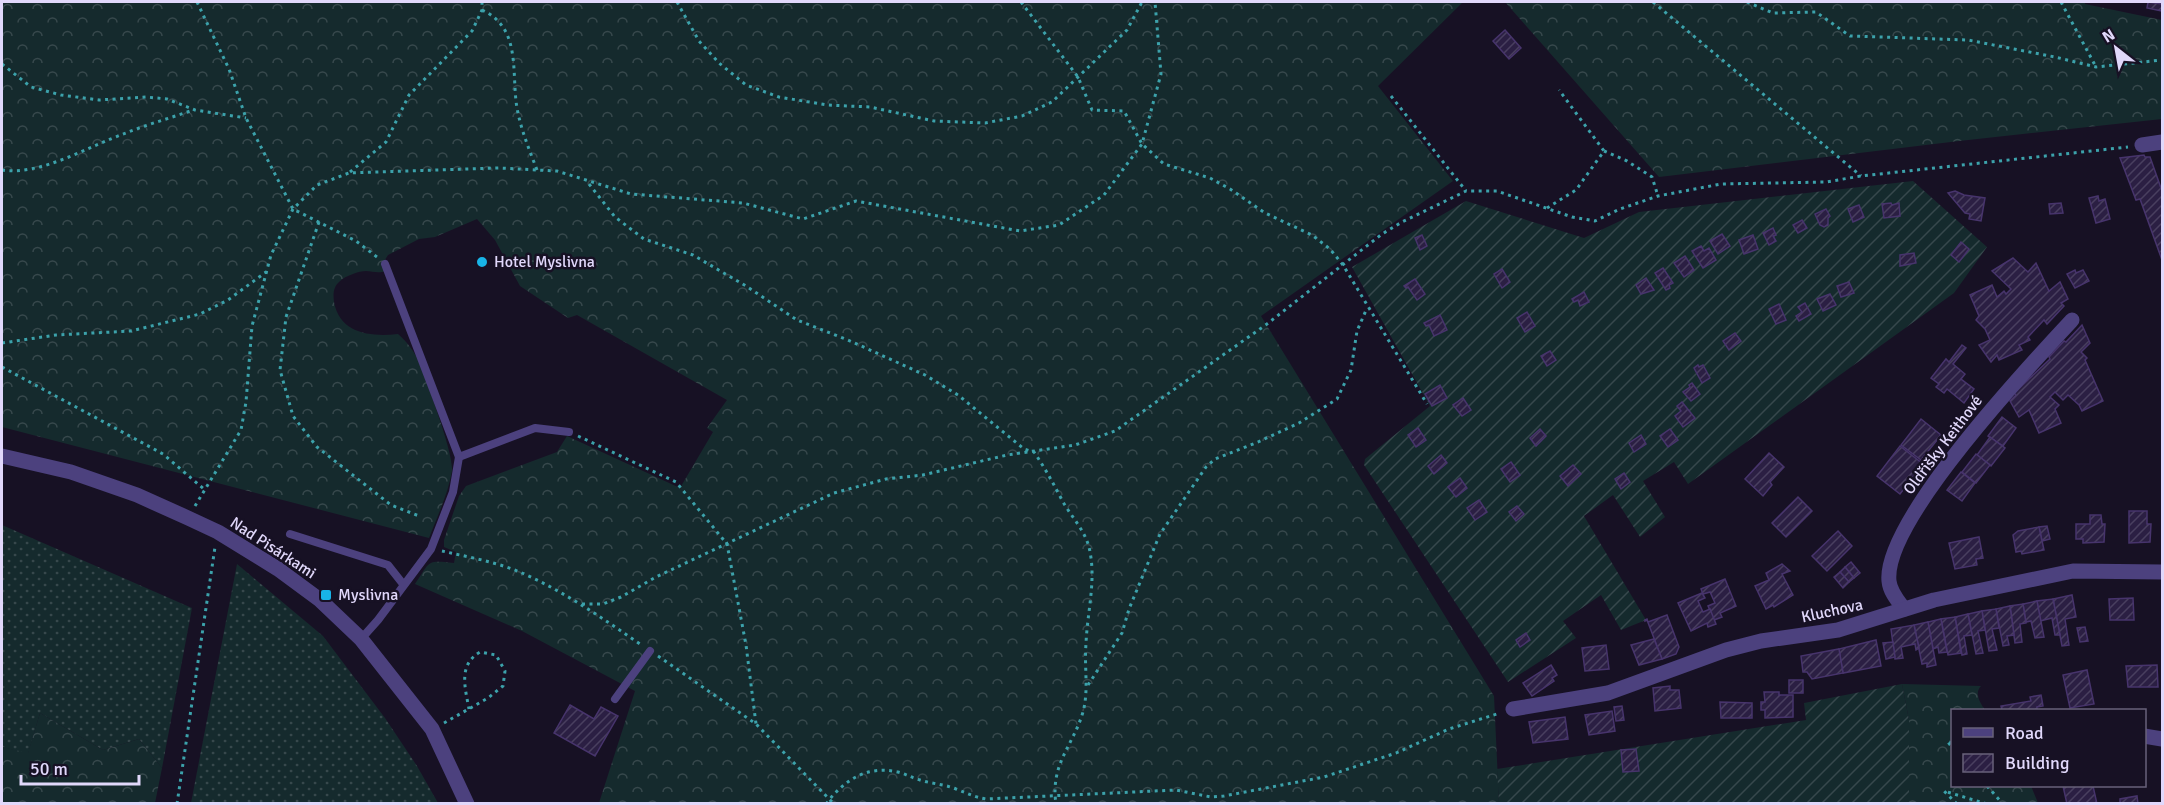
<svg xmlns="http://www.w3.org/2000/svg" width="2164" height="805" font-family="Signika,sans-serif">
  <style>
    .grass { fill: url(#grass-dots) }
    .forest { fill: url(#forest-crowns) }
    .garden { fill: url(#garden-furrows) }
    .building { fill: url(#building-hatch); stroke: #47346c; stroke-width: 1.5 }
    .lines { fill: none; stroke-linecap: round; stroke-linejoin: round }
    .path { stroke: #3ca2ab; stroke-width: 3; stroke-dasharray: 3 4.5; stroke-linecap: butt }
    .service { stroke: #4c417e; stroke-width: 8 }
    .minor { stroke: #4c417e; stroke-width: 15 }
    .tertiary { stroke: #4c417e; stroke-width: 15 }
    .poi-dot { fill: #18b4e7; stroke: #171124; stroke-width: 2 }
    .labels { text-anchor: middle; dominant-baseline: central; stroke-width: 5; stroke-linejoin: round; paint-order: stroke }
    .poi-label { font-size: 16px; fill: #e1d8fb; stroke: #171124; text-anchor: start }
    .street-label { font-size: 16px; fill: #e1d8fb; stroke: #171124 }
  </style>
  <defs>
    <pattern id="grass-dots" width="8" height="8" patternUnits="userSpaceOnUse" patternTransform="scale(1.5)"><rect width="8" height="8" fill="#152a2d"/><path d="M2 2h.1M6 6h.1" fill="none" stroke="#37484c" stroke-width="1.8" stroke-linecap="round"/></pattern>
    <pattern id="forest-crowns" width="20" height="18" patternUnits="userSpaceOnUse" patternTransform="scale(1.5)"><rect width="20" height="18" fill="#152a2d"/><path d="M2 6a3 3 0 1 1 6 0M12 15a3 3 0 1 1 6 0" fill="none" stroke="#37484c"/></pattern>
    <pattern id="garden-furrows" width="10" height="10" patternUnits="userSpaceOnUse" patternTransform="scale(1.5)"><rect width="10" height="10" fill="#152a2d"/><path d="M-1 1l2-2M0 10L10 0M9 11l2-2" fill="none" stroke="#37484c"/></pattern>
    <pattern id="building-hatch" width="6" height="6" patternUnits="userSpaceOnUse" patternTransform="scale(1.5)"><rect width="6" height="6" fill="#2b1f43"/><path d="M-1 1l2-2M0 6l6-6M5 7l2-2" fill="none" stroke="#493f5f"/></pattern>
  </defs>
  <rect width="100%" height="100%" fill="#171124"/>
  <g class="grass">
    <polygon points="2,525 192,608 162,768 139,739 103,750 40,713 28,754 2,747"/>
    <polygon points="237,564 323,636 385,718 417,766 438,803 191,803"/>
  </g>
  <g class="forest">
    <path d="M 2,2 L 1463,2 L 1378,86 L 1453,181 L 1261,316 L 1494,696 L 1499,803 L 599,803 L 635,691 L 522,631 L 415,584 C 431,561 425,560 454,563 L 456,552 L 444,547 L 444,540 L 459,496 L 466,486 L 557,452 L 567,436 L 680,488 L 713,432 L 707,428 L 727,400 L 577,315 L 568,318 L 520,286 L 495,240 L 477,219 L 435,237 L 419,239 L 388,255 L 381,266 L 385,271 C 378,274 373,271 366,271 C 359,271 345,276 340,281 C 333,287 333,294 334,302 C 340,334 371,337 398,334 C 407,342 413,350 418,360 C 426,380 454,453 452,471 C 448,494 437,517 429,538 L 2,427 Z"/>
    <polygon points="1505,2 2085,2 2085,4 2162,20 2162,119 1959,141 1659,177"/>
    <path d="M 1902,684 L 1981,686 C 1974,693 1980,703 1985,710 L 1952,710 L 1952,786 L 2031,786 L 2038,803 L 1909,803 L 1909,720 Z"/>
    <polygon points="40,713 103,750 139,739 162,768 155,803 2,803 2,747 28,753"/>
  </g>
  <g class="garden">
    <polygon points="1913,181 1987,247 1954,293 1688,484 1674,462 1643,481 1665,517 1640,537 1613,495 1584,516 1646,620 1621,630 1601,595 1563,621 1576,638 1508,682 1364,465 1365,459 1430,406 1352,267 1466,201 1584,238 1639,212"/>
    <polygon points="1902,684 1909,720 1909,803 1499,803 1497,769 1806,720 1804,703"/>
  </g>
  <g class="building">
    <polygon points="2148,2 2162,4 2162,11 2147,8"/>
    <polygon points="1505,30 1521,48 1509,59 1493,41"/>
    <polygon points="2144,155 2145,157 2150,157 2162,191 2162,260 2140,199 2136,200 2120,158"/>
    <polygon points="1955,191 1964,195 1985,198 1981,221 1969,219 1970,214 1965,213 1948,193"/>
    <polygon points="2098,196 2099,201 2105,199 2110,219 2096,223 2089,198"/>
    <polygon points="1891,203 1892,205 1899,203 1900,216 1884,218 1882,204"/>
    <polygon points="2061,203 2063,213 2050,214 2049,204"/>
    <polygon points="1859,205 1864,217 1853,222 1848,209"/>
    <polygon points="1826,209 1830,216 1828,218 1828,225 1824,227 1820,225 1815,214"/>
    <polygon points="1802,220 1807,228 1798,233 1793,225"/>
    <polygon points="1773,228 1776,235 1773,236 1776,241 1769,245 1763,233"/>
    <polygon points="1722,234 1730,246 1718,254 1710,241"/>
    <polygon points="1422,235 1427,246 1420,250 1415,238"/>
    <polygon points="1753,235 1758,249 1744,254 1739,240"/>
    <polygon points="1961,242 1969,249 1959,262 1951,255"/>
    <polygon points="1701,246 1704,251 1709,248 1716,260 1703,268 1692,251"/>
    <polygon points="1914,253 1916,263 1900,266 1900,255"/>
    <polygon points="1685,256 1694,270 1684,277 1674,263"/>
    <polygon points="2013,258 2028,272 2036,263 2049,291 2060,282 2068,299 2061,303 2064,306 2047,324 2044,320 2028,337 2030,340 2019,345 2022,350 1999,360 1997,355 1991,362 1979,345 1990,340 1985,329 1976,320 1979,316 1970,295 1992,285 1997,297 2004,291 2006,294 2011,289 1992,271"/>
    <polygon points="1663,268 1673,283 1669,285 1670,288 1666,290 1655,273"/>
    <polygon points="1502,269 1510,282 1502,288 1494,274"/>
    <polygon points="2075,270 2076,273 2083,270 2089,281 2075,288 2067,274"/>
    <polygon points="1646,278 1654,290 1641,294 1636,285"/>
    <polygon points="1415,279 1425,294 1417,300 1408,287 1406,288 1404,286"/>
    <polygon points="1849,282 1854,293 1841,297 1837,286"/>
    <polygon points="1584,292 1589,302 1580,306 1578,300 1574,302 1572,299"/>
    <polygon points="1830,294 1836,305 1823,311 1817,299"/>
    <polygon points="1805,303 1811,314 1799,321 1796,316 1802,312 1798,307"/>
    <polygon points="1779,304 1786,320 1776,324 1769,309"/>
    <polygon points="1527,312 1535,326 1525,332 1517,318"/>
    <polygon points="1440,315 1447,330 1434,336 1429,325 1426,326 1424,323"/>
    <polygon points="2082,325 2090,343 2081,352 2087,358 2085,360 2103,401 2082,411 2079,405 2068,395 2063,400 2055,392 2050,397 2059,405 2055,409 2061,423 2039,433 2029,410 2019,417 2010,401 2016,395 2014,393 2050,359 2049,357 2064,341 2066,342"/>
    <polygon points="1735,333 1741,341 1729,350 1723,341"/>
    <polygon points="1962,345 1966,348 1953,364 1965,374 1961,379 1974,389 1964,403 1947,389 1944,393 1936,387 1939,384 1931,378 1946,359 1949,362"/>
    <polygon points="1550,351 1556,360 1547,366 1541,356"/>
    <polygon points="1698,365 1699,367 1703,365 1710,378 1702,383 1694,368"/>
    <polygon points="1692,383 1700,394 1691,401 1683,392 1690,387 1689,385"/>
    <polygon points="1440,385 1447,398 1432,406 1425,394"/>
    <polygon points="1463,398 1471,410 1462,416 1453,405"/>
    <polygon points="1682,402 1695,418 1683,427 1675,416 1681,411 1677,406"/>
    <polygon points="2002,417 2016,428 2003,446 1988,436"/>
    <polygon points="1921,419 1941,435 1921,460 1901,445"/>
    <polygon points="1418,428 1426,440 1416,447 1408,435"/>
    <polygon points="1540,429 1546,436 1536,446 1530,438"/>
    <polygon points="1670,429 1678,440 1668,447 1660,436"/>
    <polygon points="1641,435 1646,444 1634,452 1629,443"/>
    <polygon points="1990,437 2005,448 1991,466 1977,455"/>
    <polygon points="1900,446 1923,464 1900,494 1877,476"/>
    <polygon points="1769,453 1784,467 1770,482 1772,485 1763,496 1745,479"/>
    <polygon points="1976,454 1990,465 1976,483 1962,472"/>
    <polygon points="1441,455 1447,463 1434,474 1428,466"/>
    <polygon points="1511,462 1520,475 1510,482 1501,469"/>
    <polygon points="1573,465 1581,474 1568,486 1560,476"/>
    <polygon points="1961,472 1975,483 1962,501 1947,490"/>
    <polygon points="1624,473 1630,482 1621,489 1615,479"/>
    <polygon points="1460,478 1467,488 1456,497 1448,487"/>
    <polygon points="1798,497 1812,511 1786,537 1772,523"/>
    <polygon points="1479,500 1487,512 1475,520 1467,508"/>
    <polygon points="1517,506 1524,514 1516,521 1509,512"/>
    <polygon points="2129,511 2147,511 2147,524 2151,524 2150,542 2129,543"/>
    <polygon points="2090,515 2101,515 2102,524 2105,524 2104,542 2083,543 2083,539 2076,539 2076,524 2090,524"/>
    <polygon points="2047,526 2050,539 2042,541 2039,527"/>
    <polygon points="2039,527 2044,550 2022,554 2021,551 2016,552 2013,535 2018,531"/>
    <polygon points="1838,531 1852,546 1827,571 1812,556"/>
    <polygon points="1979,537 1983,558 1976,559 1977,565 1955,569 1949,543"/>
    <polygon points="1851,562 1860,573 1854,578 1845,567"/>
    <polygon points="1782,564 1790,571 1782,574 1793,595 1774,607 1773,605 1766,609 1755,586 1769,580 1766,573"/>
    <polygon points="1845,567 1854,578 1849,582 1840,572"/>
    <polygon points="1840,572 1849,582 1843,588 1834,577"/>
    <polygon points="1725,579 1736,606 1720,613 1722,617 1714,620 1708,606 1715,603 1710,592 1703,594 1701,589"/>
    <polygon points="1702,593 1705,598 1698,601 1703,612 1710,609 1716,624 1708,627 1707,623 1691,631 1678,603"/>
    <polygon points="2072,595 2076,617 2065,619 2069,645 2062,646 2053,599"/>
    <polygon points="2133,598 2134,620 2110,620 2109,599"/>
    <polygon points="2053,599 2060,635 2055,635 2052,618 2040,621 2037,601"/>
    <polygon points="2037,601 2044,637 2035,638 2031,621 2026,622 2023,604"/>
    <polygon points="2023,604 2026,623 2020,624 2022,642 2015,643 2010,606"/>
    <polygon points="2010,606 2014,635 2007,636 2009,645 2003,646 1996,609"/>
    <polygon points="1996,609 1999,628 1992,629 1997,650 1989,651 1982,611"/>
    <polygon points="1982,611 1985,630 1978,631 1983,653 1976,654 1968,614"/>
    <polygon points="1968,614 1972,635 1964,636 1967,654 1962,655 1955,617"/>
    <polygon points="1667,615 1679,647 1676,654 1662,659 1647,620 1645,621 1645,620 1647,619 1648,622"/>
    <polygon points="1955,617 1961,653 1948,655 1941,619"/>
    <polygon points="1941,619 1947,652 1939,653 1938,647 1933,649 1928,622"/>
    <polygon points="1928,622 1936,665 1927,667 1927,663 1922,664 1914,625"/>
    <polygon points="1914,625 1919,648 1916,650 1915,644 1901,647 1903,658 1895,659 1891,629"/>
    <polygon points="2085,627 2088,641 2080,642 2077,628"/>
    <polygon points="1526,633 1530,640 1520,647 1516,640"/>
    <polygon points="1654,639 1662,659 1639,665 1631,645"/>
    <polygon points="1876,640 1881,666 1843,673 1839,649"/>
    <polygon points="1893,642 1895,657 1886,659 1883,643"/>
    <polygon points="1606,645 1609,669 1585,671 1582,648"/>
    <polygon points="1839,649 1843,673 1812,679 1807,672 1803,672 1801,656"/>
    <polygon points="1551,665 1557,675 1552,678 1554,681 1532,696 1523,683"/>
    <polygon points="2157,665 2158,687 2128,687 2126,666"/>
    <polygon points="2087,670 2094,704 2070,708 2063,675"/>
    <rect x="1789" y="680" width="14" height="13"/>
    <polygon points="1670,686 1670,690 1679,690 1681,708 1655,711 1653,688"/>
    <polygon points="1764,692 1779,692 1779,695 1793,695 1793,717 1765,718 1765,710 1761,710 1761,702 1765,702"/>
    <polygon points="2041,695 2043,706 2037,707 2037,710 2002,710 2001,706 2031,701 2030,697"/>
    <polygon points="1720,702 1752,703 1752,718 1721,718"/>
    <polygon points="570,705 594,719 601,707 618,716 595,756 554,733"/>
    <polygon points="1622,706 1624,720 1616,721 1614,707"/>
    <polygon points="1612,711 1615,731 1589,735 1585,715"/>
    <polygon points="1565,717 1568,739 1533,743 1529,722"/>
    <polygon points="1636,749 1639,771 1623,772 1621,750"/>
    <polygon points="2063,786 2093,786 2097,804 2067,804"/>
    <polygon points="2137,796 2138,804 2120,804 2120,799"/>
  </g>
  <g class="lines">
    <g class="path">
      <polyline points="197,2 229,69 246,118 293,209 356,241 377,257"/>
      <polyline points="677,2 699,41 719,63 746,85 779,97 827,105 870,107 934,121 985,123 1022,116 1052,102 1127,30 1142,2"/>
      <polyline points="1021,2 1078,77 1092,110 1124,111 1142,144 1164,164 1210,178 1230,189 1265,213 1312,235 1330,249 1343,265 1427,404"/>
      <polyline points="1653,2 1861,176"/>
      <polyline points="1747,2 1773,13 1816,12 1850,36 1968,40 2055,57 2096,67 2162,60"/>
      <polyline points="2061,2 2096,67"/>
      <path d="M 482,10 C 522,28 511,73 517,108 C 521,130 529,149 537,170"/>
      <polyline points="2,64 31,87 61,95 99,100 146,97 167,99 195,110 246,118"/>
      <polyline points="1391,96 1466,191"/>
      <polyline points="1604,151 1627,161 1652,177 1658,196"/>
      <path d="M 2,170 C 41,176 89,146 126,133 C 148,124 171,118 193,110"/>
      <polyline points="350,172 386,142 409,95 472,31 482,10 482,2"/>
      <path d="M 589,184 L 615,217 L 644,239 L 693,255 L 746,286 L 797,320 L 848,340 L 925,375 L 958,395 L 1024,449 L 1034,452 C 1045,468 1053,483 1062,500 C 1071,517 1087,532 1090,552 C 1096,582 1087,614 1086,644 C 1084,667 1089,690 1083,712 C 1073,746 1050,764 1056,804"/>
      <polyline points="1547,208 1576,190 1604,151 1559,90"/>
      <polyline points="319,222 286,317 280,370 293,416 317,447 391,505 419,516"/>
      <polyline points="2,343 56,335 131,331 200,314 228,300 266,272"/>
      <polyline points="2,367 163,454 205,490"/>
      <polyline points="578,436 676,482 727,544 746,645 756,724"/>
      <polyline points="195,506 241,430 246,402 252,326 271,255 293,209 317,185 349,173 499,168 557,171 631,194 743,203 803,219 856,201 1020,231 1059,225 1104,195 1142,144 1161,74 1155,2"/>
      <path d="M 442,551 C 468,557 497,562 522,573 C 565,592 602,618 640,644"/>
      <polyline points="582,604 603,604 621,597 656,577 834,493 886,479 923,475 1007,455 1075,445 1115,431 1267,324 1382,234 1402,222 1466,191 1497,191 1572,217 1595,221 1620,209 1658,196 1721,184 1826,182 1861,176 2128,147"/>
      <polyline points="658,656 756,724 834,804"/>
      <polyline points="1088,685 1122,633 1129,609 1160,534 1206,467 1215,459 1258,442 1299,423 1337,399 1351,370 1357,331 1367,308"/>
      <path d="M 444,723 L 488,698 L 503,686 L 505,671 L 496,655 L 480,652 C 458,665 465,687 469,709"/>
      <polyline points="1952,743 1947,741 1952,747"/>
      <polyline points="1987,786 2003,804"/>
      <polyline points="177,804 215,547"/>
      <path d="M 826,804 C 844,780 867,765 898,772 C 906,774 912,778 920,780 C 932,784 944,784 956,789 C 967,793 974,797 986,799 L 1176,790 L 1211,797 L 1224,796 L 1324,777 L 1396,753 L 1449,729 L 1500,713"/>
      <polyline points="1957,804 1944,791 1987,804"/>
    </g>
    <g class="service">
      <polyline points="385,264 459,457 535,428 569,432"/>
      <polyline points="290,534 388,565 403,584"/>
      <polyline points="361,639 378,620 431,549 453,492 459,457"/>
      <polyline points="615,699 650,651"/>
    </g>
    <g class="minor">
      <polyline points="2142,145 2162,142"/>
      <path d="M 1904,609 C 1898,601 1890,592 1889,581 C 1883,522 2030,365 2072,320"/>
      <polyline points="1513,709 1608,693 1726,650 1761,641 1838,630 1934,600 2073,571 2162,572"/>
      <polyline points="2144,736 2162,739"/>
    </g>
    <polyline class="tertiary" points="2,456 71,472 137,495 188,518 218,532 278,569 320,600 361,639 432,729 467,804"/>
  </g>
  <g class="poi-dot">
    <circle cx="482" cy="262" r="6"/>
    <rect x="320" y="589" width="12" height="12" rx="3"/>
  </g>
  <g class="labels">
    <g class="poi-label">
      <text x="494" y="262">Hotel Myslivna</text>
      <text x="338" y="595">Myslivna</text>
    </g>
    <g class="street-label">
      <text transform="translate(1943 445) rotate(-53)">Oldřišky Keithové</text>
      <text transform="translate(273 548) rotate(33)">Nad Pisárkami</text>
      <text transform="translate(1832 611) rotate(-12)">Kluchova</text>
    </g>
  </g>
  <rect width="2164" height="805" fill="none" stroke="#e1d8fb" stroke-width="6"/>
  <rect x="1951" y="709" width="195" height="78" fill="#171124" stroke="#68617a" stroke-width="1.5"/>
  <rect x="1963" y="728" width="30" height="9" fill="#4c417e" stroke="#68617a" stroke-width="1.5"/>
  <text x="2005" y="739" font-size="18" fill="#e1d8fb">Road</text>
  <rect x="1963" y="754" width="30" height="18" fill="url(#building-hatch)" stroke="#68617a" stroke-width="1.5"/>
  <text x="2005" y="769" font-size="18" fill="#e1d8fb">Building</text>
  <g transform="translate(2116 48) rotate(329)" stroke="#171124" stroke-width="4.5" paint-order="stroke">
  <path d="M0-4.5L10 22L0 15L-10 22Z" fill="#e1d8fb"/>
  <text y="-9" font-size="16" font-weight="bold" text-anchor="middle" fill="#e1d8fb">N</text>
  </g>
  <path d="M21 775v9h118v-9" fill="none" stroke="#e1d8fb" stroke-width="3"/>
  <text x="30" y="775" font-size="18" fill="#e1d8fb" stroke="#171124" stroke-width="4.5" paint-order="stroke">50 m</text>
</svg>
